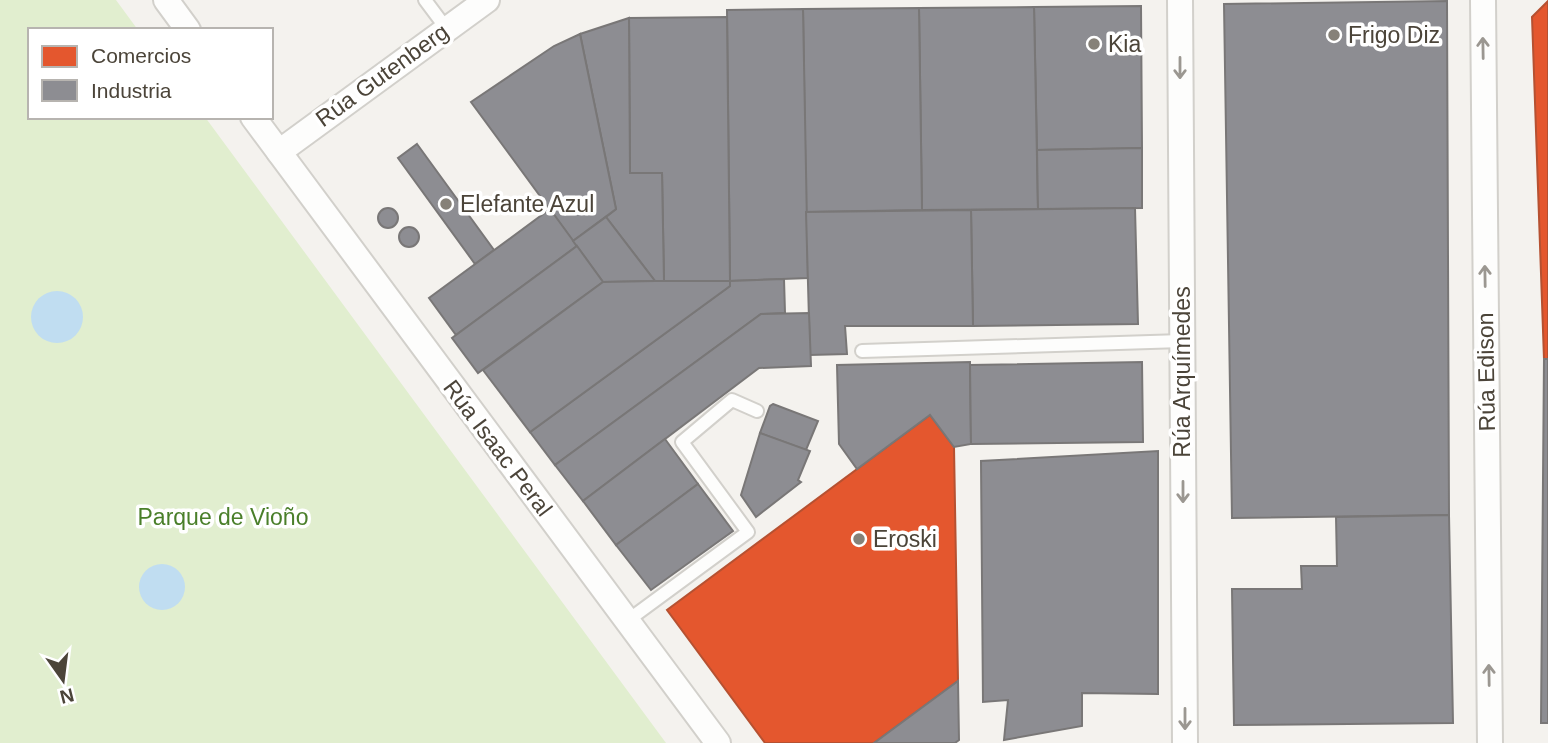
<svg xmlns="http://www.w3.org/2000/svg" width="1548" height="743" font-family="Arial,sans-serif">
  <style>
    .green { fill: #e1eecf }
    .water { fill: #c0ddf1 }
    .shops { fill: #e4572e; stroke: #b65131; stroke-width: 2 }
    .industry { fill: #8d8d92; stroke: #797777; stroke-width: 2 }
    .lines { fill: none; stroke-linecap: round; stroke-linejoin: round }
    .service-casing { stroke: #d2d0cb; stroke-width: 16 }
    .minor-casing { stroke: #d2d0cb; stroke-width: 28 }
    .service { stroke: #fdfdfc; stroke-width: 12 }
    .minor { stroke: #fdfdfc; stroke-width: 24 }
    .oneway { stroke: #9b9791 }
    .poi-dot { fill: #868178; stroke: #fff; stroke-width: 2.5 }
    .labels { text-anchor: middle; dominant-baseline: central; stroke-width: 7; stroke-linejoin: round; paint-order: stroke }
    .poi-label { font-size: 23px; fill: #4b4439; stroke: #fff; text-anchor: start }
    .street-label { font-size: 23px; fill: #4b4439; stroke: #fff }
    .park-label { font-size: 23px; fill: #4a7f2a; stroke: #fff }
  </style>
  <rect width="100%" height="100%" fill="#f4f2ee"/>
  <polygon class="green" points="0,0 116,0 138,30 30,30 30,117 205,117 666,743 0,743"/>
  <g class="water">
    <circle cx="57" cy="317" r="26"/>
    <circle cx="162" cy="587" r="23"/>
  </g>
  <g class="shops">
    <polygon points="1548,1 1548,359 1544,359 1532,17"/>
    <polygon points="930,415 954,447 958,681 874,743 765,743 667,610"/>
  </g>
  <g class="industry">
    <polygon points="1447,1 1449,515 1232,518 1224,4"/>
    <polygon points="1141,6 1142,148 1037,150 1034,7"/>
    <polygon points="1034,7 1038,209 922,210 919,8"/>
    <polygon points="919,8 922,210 806,212 803,9"/>
    <polygon points="803,9 808,278 730,281 727,10"/>
    <polygon points="727,17 730,281 664,281 662,173 630,173 629,18"/>
    <polygon points="629,18 630,173 662,173 664,281 655,281 606,217 616,209 580,34"/>
    <polygon points="580,34 616,209 573,241 471,102 554,46"/>
    <polygon points="417,144 494,250 475,264 398,158"/>
    <polygon points="1142,148 1142,208 1038,209 1037,150"/>
    <circle cx="388" cy="218" r="10"/>
    <polygon points="1135,208 1138,324 973,326 971,210"/>
    <polygon points="550,209 577,246 456,335 429,298"/>
    <polygon points="971,210 973,326 845,326 847,354 810,355 806,212"/>
    <polygon points="606,217 655,281 603,282 573,241"/>
    <circle cx="409" cy="237" r="10"/>
    <polygon points="577,246 603,282 478,373 452,338"/>
    <polygon points="784,279 785,313 761,314 555,465 530,432 730,286 730,281"/>
    <polygon points="655,281 730,281 730,286 530,432 483,370 603,282"/>
    <polygon points="809,313 811,366 759,368 583,501 555,465 761,314"/>
    <polygon points="1544,359 1548,359 1548,723 1541,723"/>
    <polygon points="970,362 971,444 954,447 930,415 857,469 839,444 837,365"/>
    <polygon points="1142,362 1143,442 971,444 970,365"/>
    <polygon points="773,404 818,421 806,450 760,433 770,406"/>
    <polygon points="760,433 810,451 798,480 801,482 756,517 741,495"/>
    <polygon points="665,439 698,484 616,545 583,501"/>
    <polygon points="1158,451 1158,694 1082,693 1082,726 1004,740 1008,700 983,702 981,461"/>
    <polygon points="698,484 733,531 651,590 616,545"/>
    <polygon points="1449,515 1453,723 1234,725 1232,589 1302,589 1301,566 1337,566 1336,517"/>
    <polygon points="958,681 959,740 955,743 874,743"/>
  </g>
  <g class="lines">
    <defs>
      <g id="service">
        <polyline points="425,0 446,28"/>
        <polyline points="862,351 1182,341"/>
        <polyline points="627,621 748,532 682,442 732,400 757,411"/>
      </g>
      <g id="minor">
        <polyline points="166,0 188,30"/>
        <polyline points="1180,0 1185,743"/>
        <polyline points="1483,0 1490,743"/>
        <polyline points="253,117 718,743"/>
        <polyline points="279,152 487,0"/>
      </g>
    </defs>
    <use href="#service" class="service-casing"/>
    <use href="#minor" class="minor-casing"/>
    <use href="#service" class="service"/>
    <use href="#minor" class="minor"/>
  </g>
  <defs><path id="oneway-shaft" d="M-6 0H5M1.5-3L5.5 0L1.5 3" fill="none" stroke-width="1.6" stroke-linecap="round" stroke-linejoin="round" transform="scale(1.75)"/></defs>
  <g class="oneway">
    <use href="#oneway-shaft" transform="translate(1483 48) rotate(-91)"/>
    <use href="#oneway-shaft" transform="translate(1180 68) rotate(90)"/>
    <use href="#oneway-shaft" transform="translate(1485 276) rotate(-91)"/>
    <use href="#oneway-shaft" transform="translate(1183 492) rotate(90)"/>
    <use href="#oneway-shaft" transform="translate(1489 675) rotate(-91)"/>
    <use href="#oneway-shaft" transform="translate(1185 719) rotate(90)"/>
  </g>
  <g class="poi-dot">
    <circle cx="1334" cy="35" r="7"/>
    <circle cx="1094" cy="44" r="7"/>
    <circle cx="446" cy="204" r="7"/>
    <circle cx="859" cy="539" r="7"/>
  </g>
  <g class="labels">
    <g class="poi-label">
      <text x="1348" y="35">Frigo Diz</text>
      <text x="1108" y="44">Kia</text>
      <text x="460" y="204">Elefante Azul</text>
      <text x="873" y="539">Eroski</text>
    </g>
    <g class="street-label">
      <text transform="translate(382 75) rotate(-36)">Rúa Gutenberg</text>
      <text transform="translate(1182 372) rotate(-90)">Rúa Arquímedes</text>
      <text transform="translate(1486 372) rotate(-91)">Rúa Edison</text>
      <text transform="translate(498 448) rotate(53)">Rúa Isaac Peral</text>
    </g>
    <g class="park-label">
      <text x="223" y="517">Parque de Vioño</text>
    </g>
  </g>
  <rect x="28" y="28" width="245" height="91" fill="#ffffff" stroke="#b7b4b0" stroke-width="2"/>
  <rect x="42" y="46" width="35" height="21" fill="#e4572e" stroke="#b7b4b0" stroke-width="2"/>
  <text x="91" y="63" font-size="21" fill="#4b4439">Comercios</text>
  <rect x="42" y="80" width="35" height="21" fill="#8d8d92" stroke="#b7b4b0" stroke-width="2"/>
  <text x="91" y="98" font-size="21" fill="#4b4439">Industria</text>
  <g transform="translate(63 680) rotate(166)" stroke="#ffffff" stroke-width="5" paint-order="stroke">
  <path d="M0-5L12 26L0 18L-12 26Z" fill="#4b4439"/>
  <text y="-10" font-size="19" font-weight="bold" text-anchor="middle" fill="#4b4439">N</text>
  </g>
</svg>
